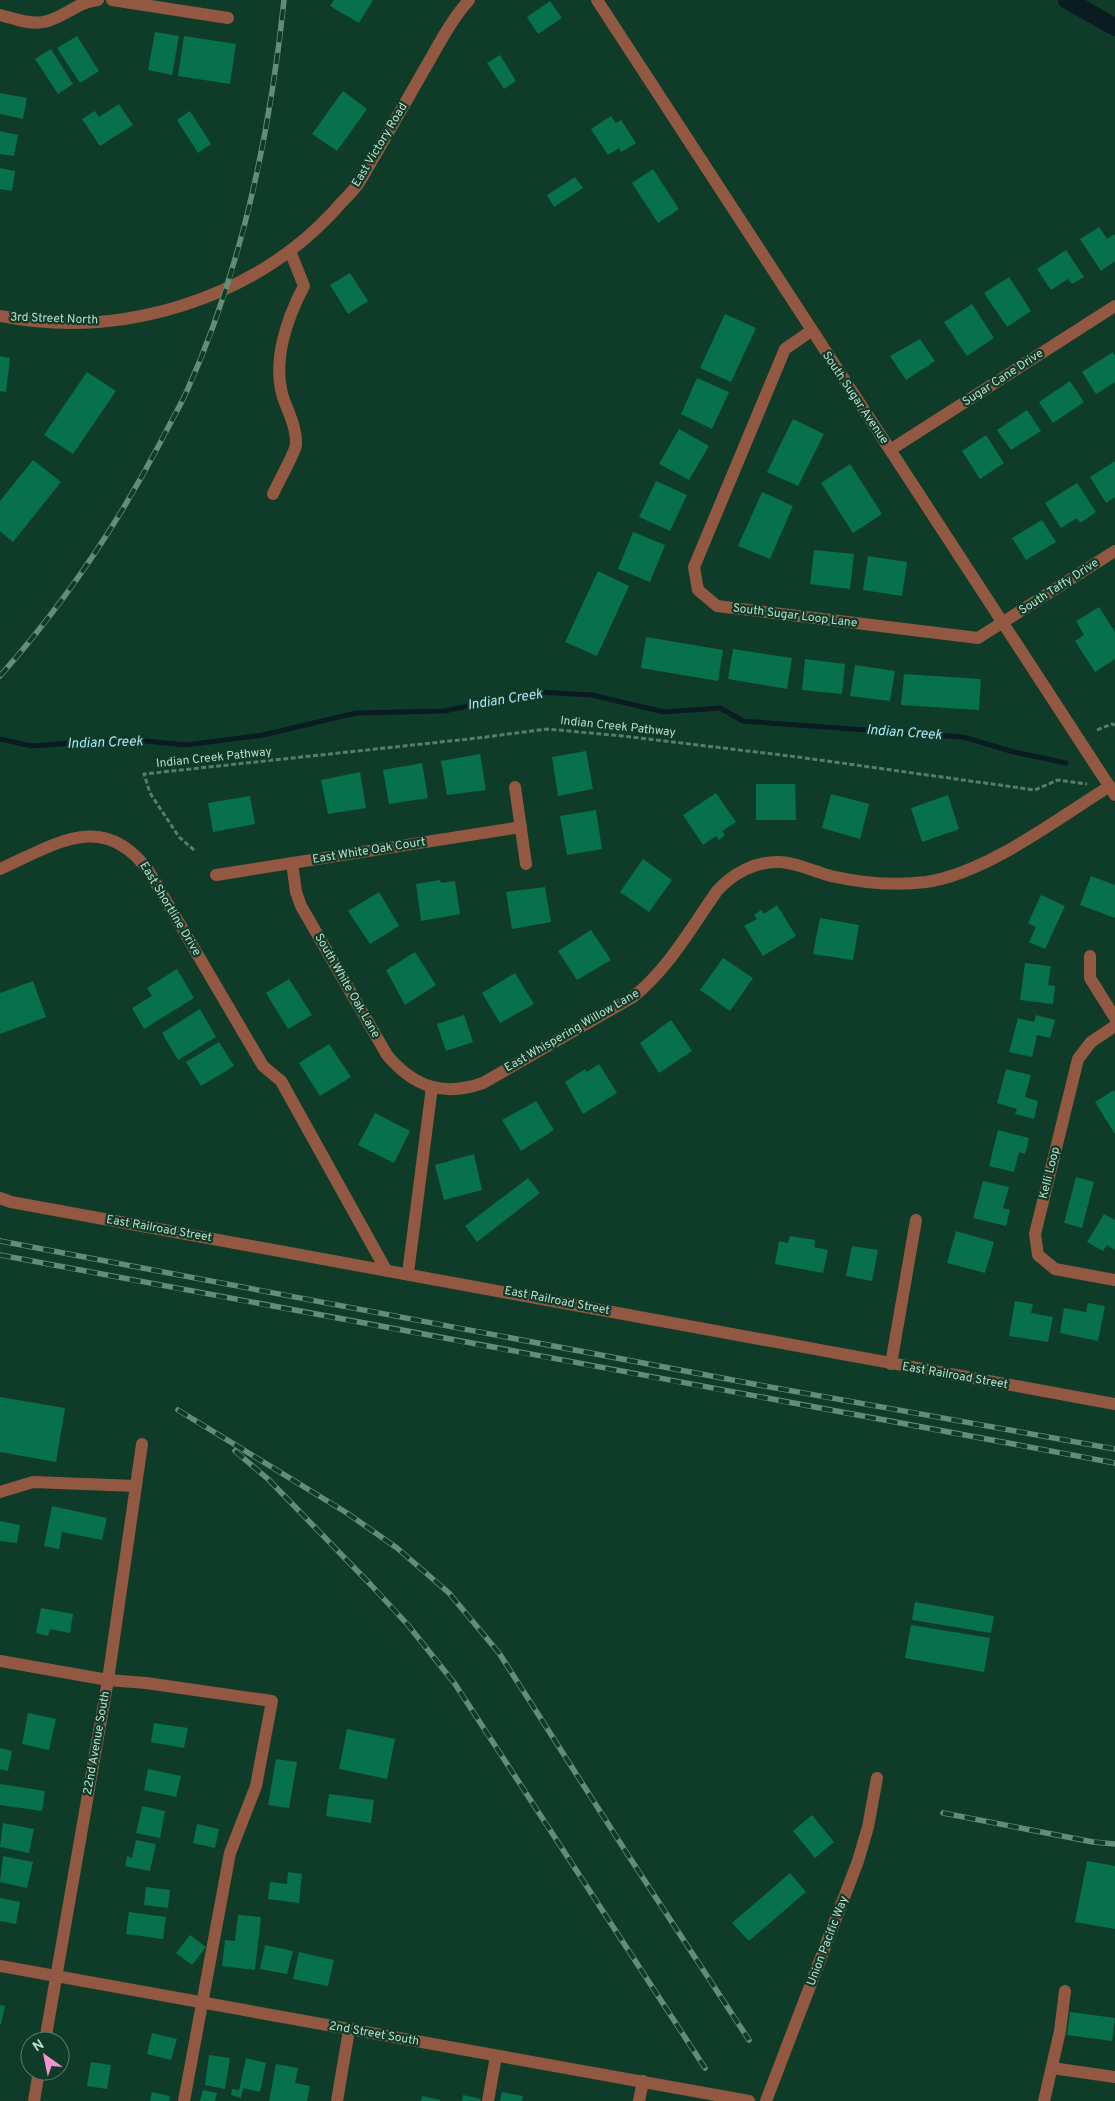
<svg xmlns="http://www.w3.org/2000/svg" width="1115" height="2101" font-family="Overpass,sans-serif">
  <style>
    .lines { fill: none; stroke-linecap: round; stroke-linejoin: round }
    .stream { stroke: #0a1c22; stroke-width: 5 }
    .canal { stroke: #0a1c22; stroke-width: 18 }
    .building { fill: #07704c }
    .path { stroke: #567d6b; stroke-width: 3; stroke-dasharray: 5 2.5; stroke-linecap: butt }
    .minor { stroke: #935841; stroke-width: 12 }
    .rail-casing { stroke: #658b79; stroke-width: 5.5 }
    .rail { stroke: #0f3c29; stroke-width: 4; stroke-dasharray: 11; stroke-linecap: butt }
    .labels { text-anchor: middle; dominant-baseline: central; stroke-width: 4.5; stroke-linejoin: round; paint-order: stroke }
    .street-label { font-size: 12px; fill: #c0ddcd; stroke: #0f3c29 }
    .water-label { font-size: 14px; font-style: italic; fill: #ade6fa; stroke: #0f3c29 }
  </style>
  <rect width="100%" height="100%" fill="#0f3c29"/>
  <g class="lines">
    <polyline class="stream" points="0,739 32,746 125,739 186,745 263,735 356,713 444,711 538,692 592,695 664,712 720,708 743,721 963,737 1014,752 1066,763"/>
    <polyline class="canal" points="1067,0 1115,27"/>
  </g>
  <g class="building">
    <polygon points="334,0 373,0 359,23 330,6"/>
    <polygon points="550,1 562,18 538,34 527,17"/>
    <polygon points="155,32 179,36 172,75 148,70"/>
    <polygon points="77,36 99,71 80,83 57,48"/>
    <polygon points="184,36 236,44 230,84 178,76"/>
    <polygon points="51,49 73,84 58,94 35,59"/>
    <polygon points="500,55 516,81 504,89 487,63"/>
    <polygon points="343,91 367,109 337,151 312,134"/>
    <polygon points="0,93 27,98 23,119 0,114"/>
    <polygon points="119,104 133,125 100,146 82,119 95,111 99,117"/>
    <polygon points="190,111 211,144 198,153 177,120"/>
    <polygon points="611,116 616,123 621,120 636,143 621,152 619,148 608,155 591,129"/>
    <polygon points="0,131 18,135 14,156 0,154"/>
    <polygon points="0,168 15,171 12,191 0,189"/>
    <polygon points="653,169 679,209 658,223 632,183"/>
    <polygon points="575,177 583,188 554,207 547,195"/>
    <polygon points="1099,227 1107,239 1115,234 1115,261 1101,271 1080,239"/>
    <polygon points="1066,250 1084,277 1072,284 1068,279 1051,290 1037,269"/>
    <polygon points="350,273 368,301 348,314 330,285"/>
    <polygon points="1009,277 1031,311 1007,327 984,293"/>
    <polygon points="972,304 994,338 967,356 944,322"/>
    <polygon points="725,314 756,328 731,382 700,368"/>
    <polygon points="920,339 935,361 906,380 890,356"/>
    <polygon points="1113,352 1115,356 1115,382 1096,394 1082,372"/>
    <polygon points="0,356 10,358 6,392 0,391"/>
    <polygon points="87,372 116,391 73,454 44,435"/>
    <polygon points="697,378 729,392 712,429 681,414"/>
    <polygon points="1070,381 1084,402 1053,423 1039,402"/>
    <polygon points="1027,410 1041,431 1011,450 997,430"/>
    <polygon points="793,419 824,434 798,486 767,472"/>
    <polygon points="679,429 709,446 689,480 659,464"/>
    <polygon points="986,435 1004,463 980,479 962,451"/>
    <polygon points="33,460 61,482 13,542 0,531 0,501"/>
    <polygon points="1115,461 1115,497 1106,503 1090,477"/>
    <polygon points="850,464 882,514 853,533 821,483"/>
    <polygon points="656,481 687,495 670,531 639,517"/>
    <polygon points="1077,483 1096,512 1080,523 1077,518 1061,528 1045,503"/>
    <polygon points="762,492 793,506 770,559 738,546"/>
    <polygon points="1042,520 1056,542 1026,560 1012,538"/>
    <polygon points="633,532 665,545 650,582 618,569"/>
    <polygon points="814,550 854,554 850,589 810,584"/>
    <polygon points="868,556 907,562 902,596 863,590"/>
    <polygon points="598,571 629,586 597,656 565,642"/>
    <polygon points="1099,607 1115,632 1115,659 1095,672 1075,641 1084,635 1076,621"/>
    <polygon points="646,637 723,650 718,681 641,668"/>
    <polygon points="733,649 792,658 787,689 728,679"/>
    <polygon points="805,659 845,664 842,694 802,690"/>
    <polygon points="855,665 895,671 890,701 850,696"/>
    <polygon points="904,674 981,679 979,710 901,705"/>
    <polygon points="586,751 593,789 558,796 552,757"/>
    <polygon points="480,754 486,790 447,795 441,761"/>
    <polygon points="422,763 428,798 389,804 383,770"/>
    <polygon points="360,772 366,808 328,814 321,780"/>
    <polygon points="756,784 795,784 796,820 756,820"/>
    <polygon points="716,793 736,822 722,831 725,835 719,840 716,836 703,845 683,815"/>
    <polygon points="831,794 869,804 860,839 822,828"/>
    <polygon points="948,795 959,829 922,842 911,808"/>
    <polygon points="250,796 255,824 213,832 208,803"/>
    <polygon points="596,810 602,849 567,855 560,816"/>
    <polygon points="643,859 672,880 649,912 620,892"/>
    <polygon points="1091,876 1115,885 1115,918 1080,905"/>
    <polygon points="440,880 441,883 455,881 460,914 421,921 416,884"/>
    <polygon points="545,887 551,922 512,929 506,892"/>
    <polygon points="379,892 399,926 370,944 348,911"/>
    <polygon points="1041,895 1065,906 1045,949 1029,942 1036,927 1028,923"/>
    <polygon points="777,905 796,936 763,956 744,926 757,919 754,915 761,910 764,914"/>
    <polygon points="820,918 859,925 853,960 813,954"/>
    <polygon points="591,930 611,960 577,980 558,951"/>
    <polygon points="415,952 436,985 405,1005 386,970"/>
    <polygon points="723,958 753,978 730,1011 700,990"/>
    <polygon points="1025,963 1051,966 1048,985 1055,986 1053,1004 1020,1000"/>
    <polygon points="177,969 194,998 144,1029 132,1008 152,996 147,988"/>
    <polygon points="515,973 534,1004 500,1023 482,993"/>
    <polygon points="289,979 312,1015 288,1029 266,993"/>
    <polygon points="33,981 46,1017 0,1034 0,993"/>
    <polygon points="200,1009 216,1037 178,1060 162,1033"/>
    <polygon points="464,1015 473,1042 446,1051 437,1024"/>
    <polygon points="1036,1015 1055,1020 1050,1038 1037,1035 1032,1057 1009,1052 1018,1018 1034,1022"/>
    <polygon points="671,1020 692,1051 659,1073 640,1043"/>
    <polygon points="219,1042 234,1066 201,1086 186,1062"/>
    <polygon points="329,1044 351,1077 320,1096 299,1063"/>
    <polygon points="599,1064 617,1093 583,1114 565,1082 585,1069 587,1072"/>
    <polygon points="1006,1069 1031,1075 1025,1097 1038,1101 1034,1119 1015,1114 1017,1109 997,1103"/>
    <polygon points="1114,1090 1115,1092 1115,1134 1095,1102"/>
    <polygon points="536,1101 554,1130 521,1151 502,1120"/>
    <polygon points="375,1113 410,1131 394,1163 358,1145"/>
    <polygon points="998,1130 1029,1138 1025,1154 1019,1152 1014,1172 989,1166"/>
    <polygon points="474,1154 482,1190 444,1200 435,1165"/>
    <polygon points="1076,1177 1094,1182 1082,1228 1064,1223"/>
    <polygon points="528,1178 540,1193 477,1242 465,1226"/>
    <polygon points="983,1181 1009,1187 1003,1208 1010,1210 1006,1226 973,1218"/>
    <polygon points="1104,1214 1115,1220 1115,1250 1107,1245 1103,1251 1087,1242"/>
    <polygon points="956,1231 994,1242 985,1273 947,1263"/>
    <polygon points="790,1236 815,1240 814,1247 828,1250 823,1273 775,1264 779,1241 788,1243"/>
    <polygon points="852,1246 878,1250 872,1281 846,1276"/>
    <polygon points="1015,1301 1033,1304 1031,1313 1053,1317 1048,1342 1009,1336"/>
    <polygon points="1088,1303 1105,1306 1098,1341 1060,1333 1064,1308 1086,1312"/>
    <polygon points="0,1397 65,1408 56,1462 0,1452"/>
    <polygon points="52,1506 107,1518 102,1540 62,1532 59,1549 44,1546"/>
    <polygon points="0,1521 20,1525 17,1543 0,1541"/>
    <polygon points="915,1602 994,1616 991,1633 912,1620"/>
    <polygon points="41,1608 73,1614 70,1633 50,1629 48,1636 36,1633"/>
    <polygon points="911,1625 990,1638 984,1672 905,1658"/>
    <polygon points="28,1713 56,1719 49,1750 22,1744"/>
    <polygon points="154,1723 188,1728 184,1748 151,1742"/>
    <polygon points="347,1729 395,1739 387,1779 339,1769"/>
    <polygon points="0,1748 12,1751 8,1771 0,1769"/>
    <polygon points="276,1759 297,1762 289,1808 268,1805"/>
    <polygon points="148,1769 181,1776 176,1797 144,1790"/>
    <polygon points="0,1784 45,1791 42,1811 0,1805"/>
    <polygon points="329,1794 374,1800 371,1823 326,1816"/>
    <polygon points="142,1806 165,1811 160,1838 136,1833"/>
    <polygon points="812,1815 834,1842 815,1858 793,1831"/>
    <polygon points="3,1823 34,1829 29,1853 0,1847"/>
    <polygon points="197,1824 219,1829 215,1848 193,1843"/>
    <polygon points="136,1840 156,1844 150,1871 125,1866 127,1856 132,1858"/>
    <polygon points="3,1856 33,1862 27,1888 0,1882"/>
    <polygon points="1087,1861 1115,1866 1115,1929 1075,1922"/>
    <polygon points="288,1872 302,1874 299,1903 268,1899 270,1882 287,1884"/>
    <polygon points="790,1873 806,1892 749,1941 732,1923"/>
    <polygon points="146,1887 170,1890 168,1908 144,1905"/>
    <polygon points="0,1898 20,1902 16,1924 0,1921"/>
    <polygon points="129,1912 166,1917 163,1939 126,1934"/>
    <polygon points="238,1915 261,1917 255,1970 222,1966 225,1940 235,1941"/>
    <polygon points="190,1935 206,1947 192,1965 176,1953"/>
    <polygon points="265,1945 293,1951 287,1974 260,1969"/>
    <polygon points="299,1952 334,1960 328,1986 293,1979"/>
    <polygon points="0,2005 5,2006 1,2024 0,2024"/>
    <polygon points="1070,2012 1115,2018 1112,2041 1067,2035"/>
    <polygon points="152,2033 177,2039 171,2060 147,2054"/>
    <polygon points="209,2055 230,2058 225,2089 205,2085"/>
    <polygon points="246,2058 266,2063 260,2092 243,2088 241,2098 231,2095 232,2089 239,2090"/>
    <polygon points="91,2062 111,2065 107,2089 87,2086"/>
    <polygon points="276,2064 298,2068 295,2083 310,2086 307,2101 269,2101"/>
    <polygon points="203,2090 217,2093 215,2101 200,2101"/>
    <polygon points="152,2092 170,2096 169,2101 150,2101"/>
    <polygon points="502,2092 523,2096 522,2101 500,2101"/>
    <polygon points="463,2095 481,2099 480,2101 462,2101"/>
    <polygon points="422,2096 440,2100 440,2101 421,2101"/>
  </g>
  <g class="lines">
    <g class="path">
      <polyline points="1097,730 1112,724 1115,725"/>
      <polyline points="194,850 179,837 150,793 144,774 478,738 547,729 623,736 798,757 1035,790 1058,780 1087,784"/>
    </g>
    <g class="minor">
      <polyline points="112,0 228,18"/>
      <polyline points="597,0 1115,795"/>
      <path d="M 0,15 C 12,18 30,25 43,22 C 63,19 76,2 98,0"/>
      <path d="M 0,316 C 120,340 252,300 335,210 C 342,201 351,194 358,184 C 365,174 370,163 377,152 C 394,122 411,93 428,63 C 440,42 452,19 469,0"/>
      <polyline points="811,331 785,349 694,567 698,590 717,606 978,638 1115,551"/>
      <polyline points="890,450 1115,306"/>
      <path d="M 273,494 C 278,482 294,455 296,445 C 297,428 288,412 283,397 C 272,361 287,318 304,286 L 290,251"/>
      <polyline points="515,787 526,864"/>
      <path d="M 292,863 L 296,892 L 301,906 L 387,1055 C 414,1087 443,1097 483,1083 L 633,997 C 669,968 691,928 717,891 C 733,873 756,861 780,862 C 798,863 815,872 831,876 C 862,883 894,886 926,882 C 987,873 1057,819 1110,786"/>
      <path d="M 0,869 C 55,845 102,809 148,870 L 263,1066 L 281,1081 L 386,1270"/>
      <polyline points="216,875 521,827"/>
      <polyline points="1090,956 1090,978 1115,1018"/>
      <polyline points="1115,1026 1091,1042 1078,1059 1035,1234 1038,1255 1055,1269 1115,1280"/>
      <polyline points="0,1198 11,1202 1115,1404"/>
      <polyline points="408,1273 432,1087"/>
      <polyline points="891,1364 916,1220"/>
      <polyline points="0,1492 33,1482 136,1486"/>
      <polyline points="0,1661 108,1680 146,1683 272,1701 256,1786 230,1853 184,2101"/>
      <polyline points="0,1966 749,2101"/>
      <polyline points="45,2041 108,1680 142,1444"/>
      <polyline points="1052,2068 1115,2077"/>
      <polyline points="34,2101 39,2071"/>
      <polyline points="337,2101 349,2030"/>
      <polyline points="488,2101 496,2056"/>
      <polyline points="639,2101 643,2081"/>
      <polyline points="766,2101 858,1861 868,1827 877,1778"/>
      <polyline points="1044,2101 1060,2031 1065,1991"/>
    </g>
    <defs>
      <g id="rail">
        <path d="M 0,676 C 63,605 116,527 160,443 C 168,427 178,410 186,393 C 242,269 270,134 284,0"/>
        <polyline points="0,1241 759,1385 1115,1449"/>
        <path d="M 0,1255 C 371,1325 743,1394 1115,1463"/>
        <polyline points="178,1410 347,1513 397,1548 449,1593 499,1653 628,1855 749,2040"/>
        <polyline points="235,1451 268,1479 371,1585 408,1625 455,1684 705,2068"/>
        <polyline points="943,1813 1093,1842 1115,1844"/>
      </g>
    </defs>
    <use href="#rail" class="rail-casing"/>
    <use href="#rail" class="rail"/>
  </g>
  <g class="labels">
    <g class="street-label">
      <text transform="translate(380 145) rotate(-59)">East Victory Road</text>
      <text transform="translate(54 319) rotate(2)">3rd Street North</text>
      <text transform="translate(1003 378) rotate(-33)">Sugar Cane Drive</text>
      <text transform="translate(855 398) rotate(56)">South Sugar Avenue</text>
      <text transform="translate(1059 587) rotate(-33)">South Taffy Drive</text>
      <text transform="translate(795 616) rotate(7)">South Sugar Loop Lane</text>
      <text transform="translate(618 727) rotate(6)">Indian Creek Pathway</text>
      <text transform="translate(214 758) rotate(-6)">Indian Creek Pathway</text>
      <text transform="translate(369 851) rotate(-9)">East White Oak Court</text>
      <text transform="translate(170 909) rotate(59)">East Shortline Drive</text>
      <text transform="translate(347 986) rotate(60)">South White Oak Lane</text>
      <text transform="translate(572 1031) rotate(-30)">East Whispering Willow Lane</text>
      <text transform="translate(1050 1173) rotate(-76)">Kelli Loop</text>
      <text transform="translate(159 1229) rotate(10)">East Railroad Street</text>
      <text transform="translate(557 1301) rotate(11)">East Railroad Street</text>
      <text transform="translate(955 1376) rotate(10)">East Railroad Street</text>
      <text transform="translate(97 1743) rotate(-80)">22nd Avenue South</text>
      <text transform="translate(828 1941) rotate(-69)">Union Pacific Way</text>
      <text transform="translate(374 2034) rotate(10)">2nd Street South</text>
    </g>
    <g class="water-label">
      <text transform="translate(505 700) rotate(-9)">Indian Creek</text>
      <text transform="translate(904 733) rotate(4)">Indian Creek</text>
      <text transform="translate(105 743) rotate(-2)">Indian Creek</text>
    </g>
  </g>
  <g transform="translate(45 2056) rotate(327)"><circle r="24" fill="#0f3c29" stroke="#567c6b"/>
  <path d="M0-4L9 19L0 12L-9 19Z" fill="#f590d1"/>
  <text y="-8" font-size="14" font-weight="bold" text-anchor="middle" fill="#c0ddcd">N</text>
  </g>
</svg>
